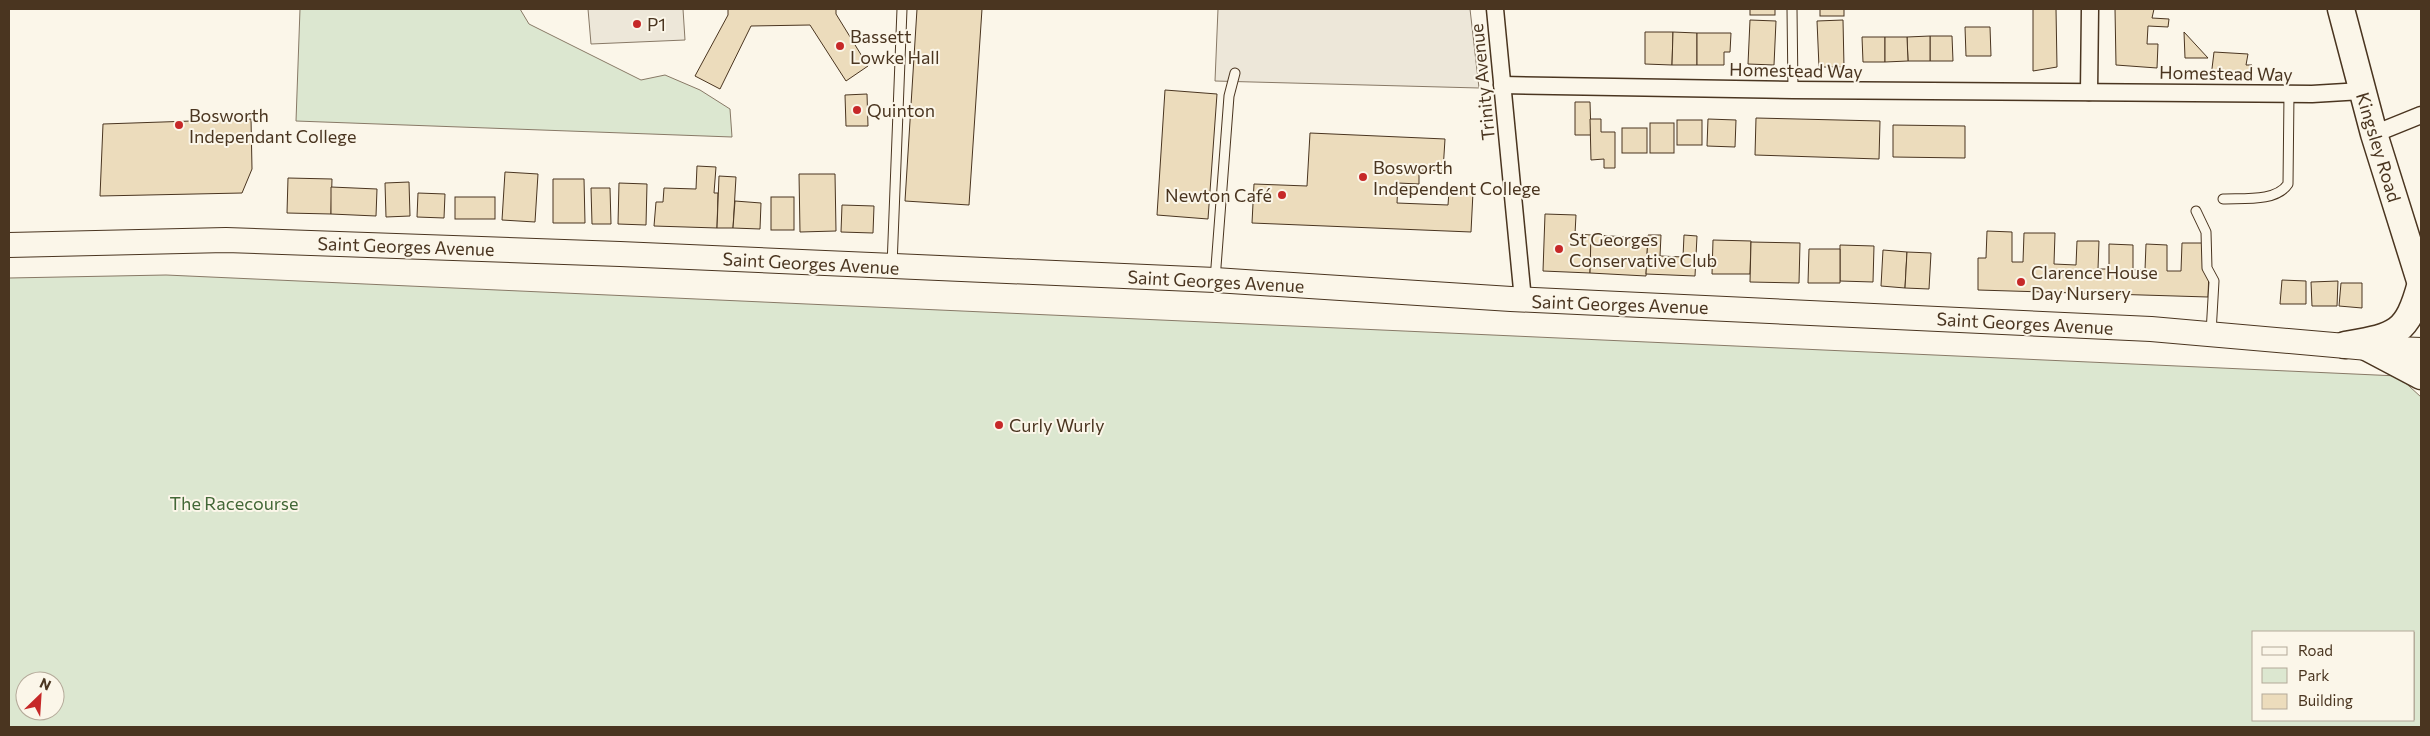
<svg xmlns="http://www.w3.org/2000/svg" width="2430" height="736" font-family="Commissioner,sans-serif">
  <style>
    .green { fill: #dce7d0; stroke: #887966; fill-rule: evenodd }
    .parking { fill: #ede7d9; stroke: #887966 }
    .building { fill: #ecdcbc; stroke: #4a3520 }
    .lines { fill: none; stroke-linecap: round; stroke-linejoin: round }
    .lane-casing { stroke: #4a3520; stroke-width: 11 }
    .street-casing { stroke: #4a3520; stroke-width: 19 }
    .secondary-casing { stroke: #4a3520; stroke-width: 26 }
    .primary-casing { stroke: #4a3520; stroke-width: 29 }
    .lane { stroke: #fbf6e9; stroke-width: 9 }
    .street { stroke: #fbf6e9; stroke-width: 16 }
    .secondary { stroke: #fbf6e9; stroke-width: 24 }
    .primary { stroke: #fbf6e9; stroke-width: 26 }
    .poi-dot { fill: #c62828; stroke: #fbf6e9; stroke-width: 2 }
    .labels { text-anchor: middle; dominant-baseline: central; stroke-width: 4; stroke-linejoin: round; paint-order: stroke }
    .poi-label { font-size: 18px; fill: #4a3520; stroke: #fbf6e9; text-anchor: start }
    .street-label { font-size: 18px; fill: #4a3520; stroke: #fbf6e9 }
    .park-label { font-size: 18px; fill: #436837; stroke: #fbf6e9 }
  </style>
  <rect width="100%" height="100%" fill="#fbf6e9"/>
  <g class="green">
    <polygon points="300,9 520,9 529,24 641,80 665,75 700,90 730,109 732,137 296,121"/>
    <path d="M 166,275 L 2398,376 L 2421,397 L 2421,727 L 9,727 L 9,278 ZM 2254,632 L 2414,632 L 2414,720 L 2254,720 ZM 25,681 L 55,681 L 55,711 L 25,711 Z"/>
  </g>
  <g class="parking">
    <polygon points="588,9 683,9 685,40 591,44"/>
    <polygon points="1218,9 1470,9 1479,88 1215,81"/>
  </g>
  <g class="building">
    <polygon points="728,9 836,9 836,14 868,66 846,81 810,25 751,26 720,89 695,76 728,15"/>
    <polygon points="917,9 982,9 969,205 905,201"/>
    <rect x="1750" y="9" width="25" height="6"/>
    <rect x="1820" y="9" width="24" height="7"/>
    <polygon points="2033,9 2056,9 2057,67 2033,71"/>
    <polygon points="2115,9 2154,9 2152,18 2169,19 2168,27 2148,26 2147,44 2158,44 2157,68 2116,65"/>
    <polygon points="1750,20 1776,21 1774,65 1748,64"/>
    <polygon points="1843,20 1844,67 1819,67 1817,21"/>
    <polygon points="1965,27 1990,27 1991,56 1966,56"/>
    <polygon points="1645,32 1673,32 1672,65 1645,64"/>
    <polygon points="1673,32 1697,33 1697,65 1672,65"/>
    <polygon points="2184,32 2208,58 2185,58"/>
    <polygon points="1697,33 1731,33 1730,52 1724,52 1724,65 1697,65"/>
    <polygon points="1930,36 1952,36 1953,61 1930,61"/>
    <polygon points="1930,36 1930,61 1908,61 1907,37"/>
    <polygon points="1862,37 1885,37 1885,62 1863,62"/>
    <polygon points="1885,37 1907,37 1908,61 1885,62"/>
    <polygon points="2214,52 2248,54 2246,65 2252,65 2251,77 2211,77"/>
    <polygon points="1165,90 1217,94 1208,219 1157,215"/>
    <polygon points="867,94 868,126 846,126 845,95"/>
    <polygon points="1575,102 1590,102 1591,135 1575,135"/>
    <polygon points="1756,118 1880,121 1879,159 1755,155"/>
    <polygon points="251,119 252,169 242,193 100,196 103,124"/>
    <polygon points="1590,119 1601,119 1601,132 1615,132 1615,168 1604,168 1604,159 1591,160"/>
    <polygon points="1708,119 1736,120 1735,147 1707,146"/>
    <rect x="1677" y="120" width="25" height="25"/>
    <rect x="1650" y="123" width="24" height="30"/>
    <polygon points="1893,125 1965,126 1965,158 1893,157"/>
    <rect x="1622" y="128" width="25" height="25"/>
    <polygon points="1310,133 1445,139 1443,171 1419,170 1419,184 1398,183 1397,203 1448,205 1449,191 1473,192 1471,232 1252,223 1254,184 1307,186"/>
    <polygon points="697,166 716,167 714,193 718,193 717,228 654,226 656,202 663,202 664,188 696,189"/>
    <polygon points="505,172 538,174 535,222 502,220"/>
    <polygon points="799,174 835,174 836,231 800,232"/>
    <polygon points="719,176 736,177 733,228 717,228"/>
    <polygon points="288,178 332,179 331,214 287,213"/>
    <polygon points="553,179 584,179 585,223 553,223"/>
    <polygon points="409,182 410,216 386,217 385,183"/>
    <polygon points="619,183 647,184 646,225 618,224"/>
    <polygon points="331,187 377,189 376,216 331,214"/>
    <polygon points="591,188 610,188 611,224 592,224"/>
    <polygon points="418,193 445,194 444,218 417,217"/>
    <rect x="455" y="197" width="40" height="22"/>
    <rect x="771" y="197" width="23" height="33"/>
    <polygon points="735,201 761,203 760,229 733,228"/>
    <polygon points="842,205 874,206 873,233 841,232"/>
    <polygon points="1545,214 1576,215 1575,234 1591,235 1590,273 1543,271"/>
    <polygon points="1987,231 2012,232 2012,262 2023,262 2024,233 2055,233 2054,264 2076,265 2077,241 2099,241 2098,269 2109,269 2109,244 2133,245 2133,270 2145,270 2146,244 2167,245 2167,271 2181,271 2182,243 2203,243 2203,269 2209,270 2208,297 1978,290 1978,258 1986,258"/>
    <polygon points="1591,235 1648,238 1646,276 1590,273"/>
    <polygon points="1648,235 1661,235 1660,256 1683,257 1684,235 1697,236 1695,276 1646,274"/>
    <polygon points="1713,240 1751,241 1750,274 1712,274"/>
    <polygon points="1751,242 1800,243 1799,283 1750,282"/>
    <polygon points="1840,245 1874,246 1873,282 1840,281"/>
    <polygon points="1809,249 1840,249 1840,283 1808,283"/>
    <polygon points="1883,250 1907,252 1905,288 1881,286"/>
    <polygon points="1907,252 1931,253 1929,289 1905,288"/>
    <polygon points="2282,280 2306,281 2306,304 2280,304"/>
    <polygon points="2338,281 2337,306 2312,306 2311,282"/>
    <polygon points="2341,283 2362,283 2362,308 2339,306"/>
  </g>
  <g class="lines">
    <defs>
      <g id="lane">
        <polyline points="1792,9 1793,90"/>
        <path d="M 2223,199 C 2243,198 2276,202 2288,184 L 2289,94"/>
        <polyline points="2196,211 2206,232 2207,268 2214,281 2211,333"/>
        <polyline points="892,266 902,9"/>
        <polyline points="1215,280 1229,96 1235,73"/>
      </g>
      <g id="street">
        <polyline points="1495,9 1523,300"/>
        <polyline points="1502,85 1793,90 2312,94 2362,91"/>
        <polyline points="2089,92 2090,9"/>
        <polyline points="2374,134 2421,115"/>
      </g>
      <polyline id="secondary" points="9,245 226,240 620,254 1215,280 1511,299 2151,329 2368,348 2421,350"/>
      <g id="primary">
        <polyline points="2341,9 2374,134 2421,284"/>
        <path d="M 2345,345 C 2396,336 2407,335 2421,283"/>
        <polyline points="2368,348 2421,376"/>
      </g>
    </defs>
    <use href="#lane" class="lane-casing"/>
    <use href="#street" class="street-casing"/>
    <use href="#secondary" class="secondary-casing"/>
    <use href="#primary" class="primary-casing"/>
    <use href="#lane" class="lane"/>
    <use href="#street" class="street"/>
    <use href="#secondary" class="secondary"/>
    <use href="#primary" class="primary"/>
  </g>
  <g class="poi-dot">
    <circle cx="637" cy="24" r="5"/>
    <circle cx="840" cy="46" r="5"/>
    <circle cx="857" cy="110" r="5"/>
    <circle cx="179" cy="125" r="5"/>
    <circle cx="1363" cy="177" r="5"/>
    <circle cx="1282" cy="195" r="5"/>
    <circle cx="1559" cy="249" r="5"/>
    <circle cx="2021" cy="282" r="5"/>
    <circle cx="999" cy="425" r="5"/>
  </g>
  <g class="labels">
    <g class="poi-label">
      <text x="647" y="24">P1</text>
      <text x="850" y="36">Bassett<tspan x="850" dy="21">Lowke Hall</tspan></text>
      <text x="867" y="110">Quinton</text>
      <text x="189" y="115">Bosworth<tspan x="189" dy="21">Independant College</tspan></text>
      <text x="1373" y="167">Bosworth<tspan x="1373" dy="21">Independent College</tspan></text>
      <text x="1272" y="195" text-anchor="end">Newton Café</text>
      <text x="1569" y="239">St Georges<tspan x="1569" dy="21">Conservative Club</tspan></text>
      <text x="2031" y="272">Clarence House<tspan x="2031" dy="21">Day Nursery</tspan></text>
      <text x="1009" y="425">Curly Wurly</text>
    </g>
    <g class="street-label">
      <text transform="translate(1796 70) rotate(1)">Homestead Way</text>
      <text transform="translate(2226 73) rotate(1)">Homestead Way</text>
      <text transform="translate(1482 82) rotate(-96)">Trinity Avenue</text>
      <text transform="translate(2379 147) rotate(73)">Kingsley Road</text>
      <text transform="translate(406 246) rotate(2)">Saint Georges Avenue</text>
      <text transform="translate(811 263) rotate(3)">Saint Georges Avenue</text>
      <text transform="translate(1216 281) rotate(3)">Saint Georges Avenue</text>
      <text transform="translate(1620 304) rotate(2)">Saint Georges Avenue</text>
      <text transform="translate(2025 323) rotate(3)">Saint Georges Avenue</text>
    </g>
    <g class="park-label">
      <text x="234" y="503">The Racecourse</text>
    </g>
  </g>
  <rect width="2430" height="736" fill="none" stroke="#4a3520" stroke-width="20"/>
  <rect x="2252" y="631" width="162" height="90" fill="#fbf6e9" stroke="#b4a999"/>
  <rect x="2262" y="647" width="25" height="8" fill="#fbf6e9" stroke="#b4a999"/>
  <text x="2298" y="656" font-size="15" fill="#4a3520">Road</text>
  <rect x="2262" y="668" width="25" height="15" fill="#dce7d0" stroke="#b4a999"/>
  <text x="2298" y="681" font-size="15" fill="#4a3520">Park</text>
  <rect x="2262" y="694" width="25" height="15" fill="#ecdcbc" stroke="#b4a999"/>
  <text x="2298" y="706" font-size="15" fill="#4a3520">Building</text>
  <g transform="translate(40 696) rotate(25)"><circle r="24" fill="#fbf6e9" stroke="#b4a999"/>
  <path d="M0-4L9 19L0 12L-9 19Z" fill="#c62828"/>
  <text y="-8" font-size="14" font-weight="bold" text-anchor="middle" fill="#4a3520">N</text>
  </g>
</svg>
